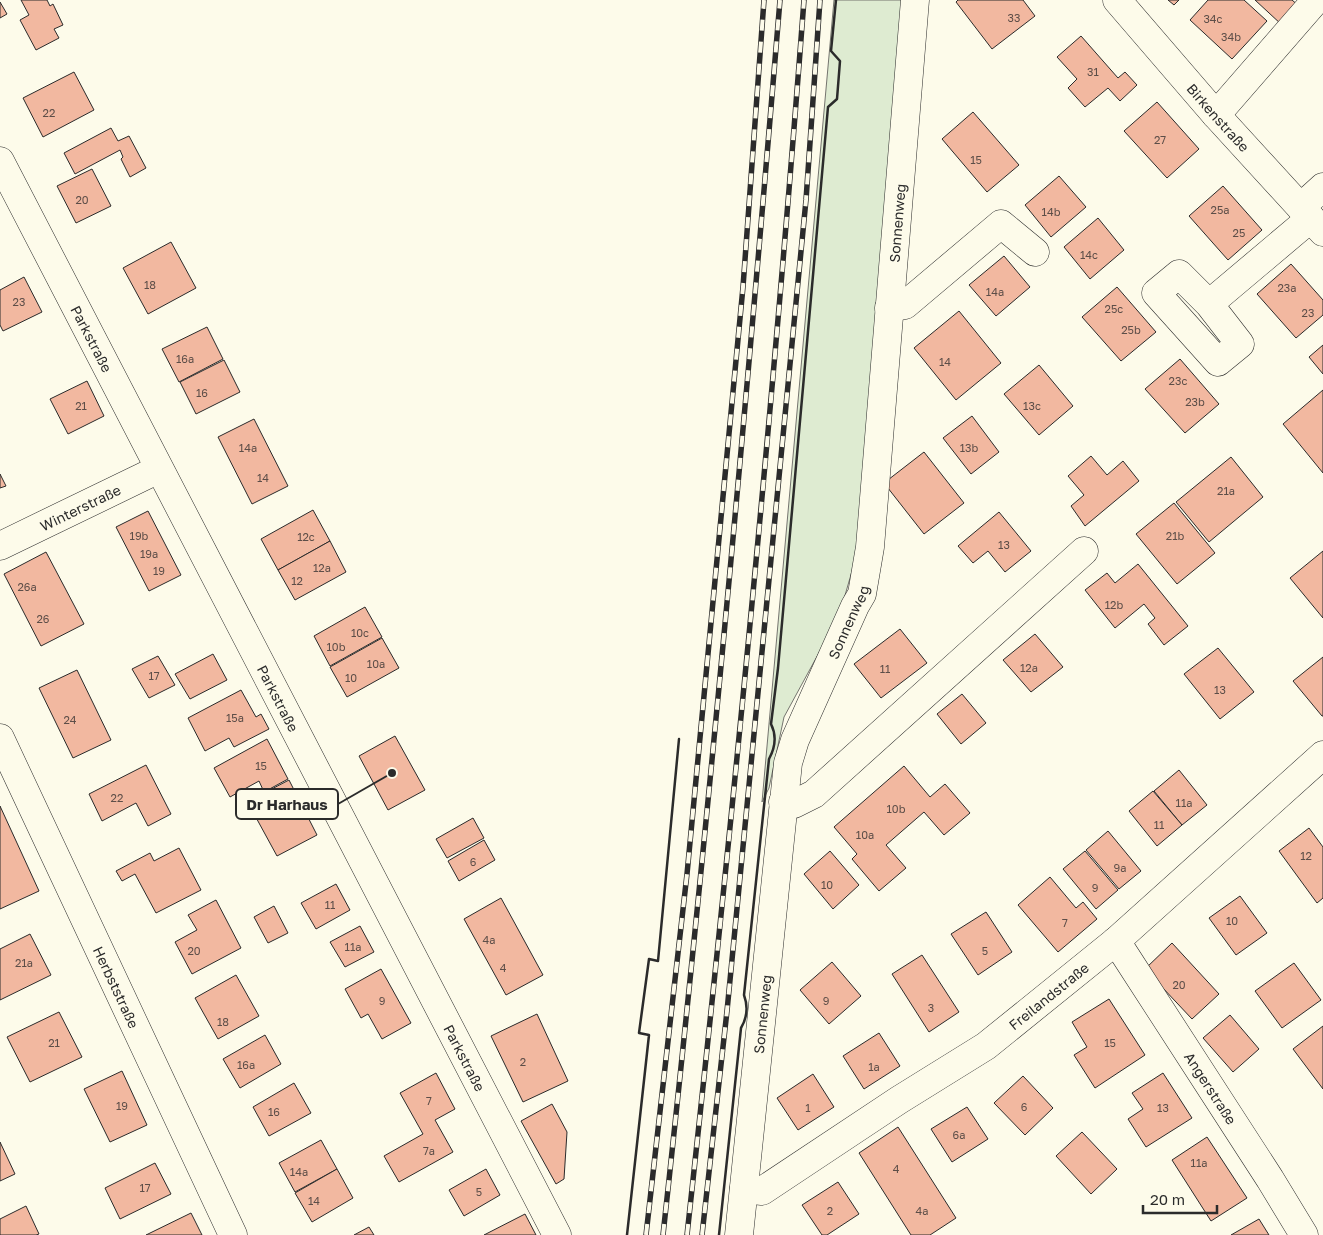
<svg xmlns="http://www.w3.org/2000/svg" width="1323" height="1235" font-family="'Golos Text',sans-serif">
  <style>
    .green { fill: #deebd1; stroke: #74746e }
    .building { fill: #f2b8a0; stroke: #2b2b2b }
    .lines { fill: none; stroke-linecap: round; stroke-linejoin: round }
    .minor-casing { stroke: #2b2b2b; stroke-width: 29 }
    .minor { stroke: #fdfbea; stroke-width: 28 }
    .rail-casing { stroke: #2b2b2b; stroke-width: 5.5 }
    .rail { stroke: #fdfbea; stroke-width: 4; stroke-dasharray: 11; stroke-linecap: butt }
    .wall { stroke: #2b2b2b; stroke-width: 2.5 }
    .labels { text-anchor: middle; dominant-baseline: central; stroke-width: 4; stroke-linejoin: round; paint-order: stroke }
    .number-label { font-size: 11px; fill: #5d4e48 }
    .street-label { font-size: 14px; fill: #2b2b2b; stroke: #fdfbea }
    .leader { fill: none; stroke: #2b2b2b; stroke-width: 2 }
    .callout-dot { fill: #2b2b2b; stroke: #fdfbea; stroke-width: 2 }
    .callout { fill: #fdfbea; stroke: #2b2b2b; stroke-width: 2 }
    .callout-label { font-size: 15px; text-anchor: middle; font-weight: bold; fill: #2b2b2b }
  </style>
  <rect width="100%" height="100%" fill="#fdfbea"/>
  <polygon class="green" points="834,0 903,0 861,540 839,616 784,717 769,788 762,802"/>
  <g class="building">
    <polygon points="21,0 47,0 50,6 53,4 63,25 54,29 59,38 36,50 20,20 29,15"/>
    <polygon points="958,0 1023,0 1035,16 992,49 956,2"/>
    <polygon points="1168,0 1179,0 1174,5"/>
    <polygon points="1208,0 1244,0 1267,21 1232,59 1190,20"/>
    <polygon points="1255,0 1292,0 1299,6 1282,25"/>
    <polygon points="0,2 7,14 0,18"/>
    <polygon points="1081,36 1118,78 1125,72 1137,85 1120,101 1108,88 1085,107 1068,88 1077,79 1057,57"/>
    <polygon points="74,72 94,110 43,137 23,98"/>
    <polygon points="1157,102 1199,149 1167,178 1124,131"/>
    <polygon points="973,112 1019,165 987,192 942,139"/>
    <polygon points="111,128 118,141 129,136 146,168 130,177 121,159 123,157 120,150 75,174 64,153"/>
    <polygon points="92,169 111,206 76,223 57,186"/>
    <polygon points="1059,176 1086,207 1051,237 1025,205"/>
    <polygon points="1223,186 1262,230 1228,260 1189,216"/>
    <polygon points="1098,218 1124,250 1090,279 1064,247"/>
    <polygon points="171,242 196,288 148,314 123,268"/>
    <polygon points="1004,256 1030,287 996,316 969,285"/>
    <polygon points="1291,264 1323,300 1323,315 1296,338 1257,294"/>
    <polygon points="24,277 42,312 3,331 0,325 0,290"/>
    <polygon points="1117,287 1156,332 1121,361 1082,317"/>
    <polygon points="959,311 1001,363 956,400 914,348"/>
    <polygon points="207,327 223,359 179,382 162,349"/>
    <polygon points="1323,345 1323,374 1309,357"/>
    <polygon points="1180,359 1219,404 1185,433 1145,389"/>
    <polygon points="224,360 240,392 196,414 180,382"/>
    <polygon points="1039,365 1073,406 1039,435 1004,394"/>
    <polygon points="87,381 104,416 68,434 50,399"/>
    <polygon points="1323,390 1323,473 1283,424"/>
    <polygon points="972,416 999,452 971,474 943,438"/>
    <polygon points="254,419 288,486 252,504 218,437"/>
    <polygon points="924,452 964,503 924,534 884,483"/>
    <polygon points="1091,456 1107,475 1123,461 1139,481 1085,526 1071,506 1084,495 1068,476"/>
    <polygon points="1231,457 1263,497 1209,542 1176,502"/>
    <polygon points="0,474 6,486 0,488"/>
    <polygon points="1174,503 1215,553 1177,584 1136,534"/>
    <polygon points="313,510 330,541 278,570 261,539"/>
    <polygon points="148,511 181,575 149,591 116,527"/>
    <polygon points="999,512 1031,551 1005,572 988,551 973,563 958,546"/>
    <polygon points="330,541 346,572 295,600 278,570"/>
    <polygon points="1323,551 1323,618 1290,578"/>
    <polygon points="46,552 84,624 41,646 4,574"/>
    <polygon points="1138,564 1188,626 1164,645 1148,624 1155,618 1144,604 1115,628 1085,590 1107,573 1115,583"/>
    <polygon points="365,607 382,637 330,666 314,636"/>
    <polygon points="900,629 927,663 881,698 854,664"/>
    <polygon points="1035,634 1063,667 1031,692 1003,660"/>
    <polygon points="382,638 399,668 347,697 330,667"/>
    <polygon points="1218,648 1254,692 1220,719 1184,674"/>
    <polygon points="213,654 227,680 190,699 175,674"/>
    <polygon points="158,656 175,685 149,698 132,669"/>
    <polygon points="1323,657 1323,716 1322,716 1293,681"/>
    <polygon points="77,670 111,740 73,758 39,688"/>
    <polygon points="241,690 256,717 261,714 269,729 234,747 229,738 205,751 188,718"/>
    <polygon points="962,694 986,723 961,744 937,714"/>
    <polygon points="395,736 425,790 388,810 359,756"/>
    <polygon points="267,739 288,779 264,792 259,781 230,797 214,768"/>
    <polygon points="146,765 171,814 148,826 136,803 102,821 89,794"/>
    <polygon points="904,766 930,797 945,784 970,813 944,835 924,812 886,845 906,868 879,891 852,859 857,854 834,827"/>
    <polygon points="1179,770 1207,805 1182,825 1154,791"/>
    <polygon points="289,780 317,835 277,856 253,812 270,803 264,793"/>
    <polygon points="1153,791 1182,825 1157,846 1129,811"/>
    <polygon points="0,806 39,891 0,909"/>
    <polygon points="473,818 484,838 447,858 436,839"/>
    <polygon points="1309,828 1323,847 1323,898 1317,903 1279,851"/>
    <polygon points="1108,831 1141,871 1119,889 1086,850"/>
    <polygon points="484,840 495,860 459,881 448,861"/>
    <polygon points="179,848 201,890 156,913 135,874 122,881 116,871 150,853 154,861"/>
    <polygon points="830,851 859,885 833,909 804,874"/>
    <polygon points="1085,851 1118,890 1096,909 1063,869"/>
    <polygon points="1050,877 1076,908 1083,902 1097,919 1058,952 1018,905"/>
    <polygon points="336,884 350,910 316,929 301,903"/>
    <polygon points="1240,896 1267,933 1236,955 1209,918"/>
    <polygon points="501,898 543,975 506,995 464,919"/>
    <polygon points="216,900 241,948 192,974 175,942 197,930 188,915"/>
    <polygon points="274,906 288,933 268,943 254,917"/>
    <polygon points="986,912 1012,952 978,975 951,934"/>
    <polygon points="360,926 374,952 345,967 330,942"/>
    <polygon points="30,934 51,975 0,1000 0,949"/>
    <polygon points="1172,943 1219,994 1192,1019 1145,969"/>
    <polygon points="922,955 959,1012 929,1032 892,974"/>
    <polygon points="832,962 861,996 829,1024 800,990"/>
    <polygon points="1294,963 1321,1000 1282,1028 1255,991"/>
    <polygon points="381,969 411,1023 382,1039 368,1014 361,1018 345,989"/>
    <polygon points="236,975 259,1016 218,1039 195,998"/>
    <polygon points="1109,999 1145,1055 1095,1088 1074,1055 1087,1047 1072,1022"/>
    <polygon points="59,1012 82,1057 30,1082 7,1037"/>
    <polygon points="537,1014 568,1081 523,1102 491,1036"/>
    <polygon points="1230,1015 1259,1049 1233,1072 1203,1038"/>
    <polygon points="1323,1026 1323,1089 1293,1049"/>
    <polygon points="879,1033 900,1066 864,1089 843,1056"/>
    <polygon points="265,1035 281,1064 240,1088 223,1059"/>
    <polygon points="122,1071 147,1125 110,1142 84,1089"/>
    <polygon points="436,1073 455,1109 435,1120 453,1152 399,1182 384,1156 423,1134 400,1093"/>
    <polygon points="1163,1073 1192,1118 1146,1147 1128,1119 1143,1109 1132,1093"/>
    <polygon points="813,1074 834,1107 798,1130 777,1098"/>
    <polygon points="1023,1076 1053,1108 1025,1135 994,1103"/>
    <polygon points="294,1083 311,1113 269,1136 253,1107"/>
    <polygon points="552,1104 567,1132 564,1179 556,1184 521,1121"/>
    <polygon points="967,1107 988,1139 952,1162 931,1129"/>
    <polygon points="898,1127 956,1218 930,1235 911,1235 859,1153"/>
    <polygon points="1082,1132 1117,1169 1091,1194 1056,1156"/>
    <polygon points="1207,1137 1247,1198 1211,1221 1172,1160"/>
    <polygon points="321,1140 337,1169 295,1192 279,1163"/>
    <polygon points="0,1142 15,1174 0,1181"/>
    <polygon points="155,1163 171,1194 120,1219 105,1188"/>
    <polygon points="337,1169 353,1198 312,1222 295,1193"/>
    <polygon points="486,1169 500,1195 464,1216 449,1190"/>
    <polygon points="838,1182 859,1214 827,1235 822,1235 802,1205"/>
    <polygon points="26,1206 39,1234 36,1235 0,1235 0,1219"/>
    <polygon points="191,1213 202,1235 146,1235"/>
    <polygon points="525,1214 536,1235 484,1235"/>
    <polygon points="1259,1219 1269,1235 1231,1235"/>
    <polygon points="369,1227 374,1235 354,1235"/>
  </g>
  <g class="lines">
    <defs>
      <g id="minor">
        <path id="s1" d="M 1117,0 L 1216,115 L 1323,232"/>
        <polyline points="1216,115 1316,0"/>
        <path id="s2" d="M 0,161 L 557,1235"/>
        <polyline points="1301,207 1323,187"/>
        <polyline points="1209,304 1240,344 1218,362 1156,293 1179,274 1209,304 1311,218"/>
        <polyline points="889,308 905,305 1001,224 1035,252"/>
        <path id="s3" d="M 0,546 L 159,469"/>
        <path id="s4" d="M 0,738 L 233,1235"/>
        <polyline points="783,802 794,804 814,794 1084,551"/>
        <path id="s5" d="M 1116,941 L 1270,1179 L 1304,1235"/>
        <path id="s6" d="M 744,1189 L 762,1191 L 899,1100 L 986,1046 L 1116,941 L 1323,755"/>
        <path id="s7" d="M 739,1235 L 788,763 L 795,740 L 855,606 L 862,594 L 870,547 L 915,0"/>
      </g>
    </defs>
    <use href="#minor" class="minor-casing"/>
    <use href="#minor" class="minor"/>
    <defs>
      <g id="rail">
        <polyline points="646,1235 687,874 743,287 764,0"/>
        <path d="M 663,1235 C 708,824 746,412 780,0"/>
        <path d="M 687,1235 C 732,824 773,412 804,0"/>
        <polyline points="702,1235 727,1011 806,200 820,0"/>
      </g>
    </defs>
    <use href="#rail" class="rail-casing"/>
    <use href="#rail" class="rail"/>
    <g class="wall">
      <polyline points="627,1235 649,1035 639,1033 649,959 658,961 679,739"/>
      <path d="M 719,1235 L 741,1028 C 747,1018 748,1006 744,995 L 769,759 C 775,748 777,736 771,724 L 778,668 L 828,107 L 837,99 L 840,61 L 831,51 L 836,0"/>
    </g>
  </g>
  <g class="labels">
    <g class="number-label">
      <text x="1014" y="17">33</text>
      <text x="1213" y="18">34c</text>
      <text x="1231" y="36">34b</text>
      <text x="1093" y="71">31</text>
      <text x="49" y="112">22</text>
      <text x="1160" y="139">27</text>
      <text x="976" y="159">15</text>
      <text x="82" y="199">20</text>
      <text x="1220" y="209">25a</text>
      <text x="1051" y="211">14b</text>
      <text x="1239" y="232">25</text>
      <text x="1089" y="254">14c</text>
      <text x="150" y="284">18</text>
      <text x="1287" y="287">23a</text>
      <text x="995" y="291">14a</text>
      <text x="19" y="301">23</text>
      <text x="1114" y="308">25c</text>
      <text x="1308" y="312">23</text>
      <text x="1131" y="329">25b</text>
      <text x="185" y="358">16a</text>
      <text x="945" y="361">14</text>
      <text x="1178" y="380">23c</text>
      <text x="202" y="392">16</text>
      <text x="1195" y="401">23b</text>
      <text x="81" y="405">21</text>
      <text x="1032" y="405">13c</text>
      <text x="248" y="447">14a</text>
      <text x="969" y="447">13b</text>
      <text x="263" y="477">14</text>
      <text x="1226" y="490">21a</text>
      <text x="139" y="535">19b</text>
      <text x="1175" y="535">21b</text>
      <text x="306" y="536">12c</text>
      <text x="1004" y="544">13</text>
      <text x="149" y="553">19a</text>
      <text x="322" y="567">12a</text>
      <text x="159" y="570">19</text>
      <text x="297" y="580">12</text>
      <text x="27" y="586">26a</text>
      <text x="1114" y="604">12b</text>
      <text x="43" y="618">26</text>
      <text x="360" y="632">10c</text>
      <text x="336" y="646">10b</text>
      <text x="376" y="663">10a</text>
      <text x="1029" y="667">12a</text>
      <text x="885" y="668">11</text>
      <text x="154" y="675">17</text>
      <text x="351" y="677">10</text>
      <text x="1220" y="689">13</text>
      <text x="235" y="717">15a</text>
      <text x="70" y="719">24</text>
      <text x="261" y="765">15</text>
      <text x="117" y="797">22</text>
      <text x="1184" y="802">11a</text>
      <text x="896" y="808">10b</text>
      <text x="1159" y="824">11</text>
      <text x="865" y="834">10a</text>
      <text x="1306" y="855">12</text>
      <text x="473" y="861">6</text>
      <text x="1120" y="867">9a</text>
      <text x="827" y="884">10</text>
      <text x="1095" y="887">9</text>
      <text x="330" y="904">11</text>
      <text x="1232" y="920">10</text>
      <text x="1065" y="922">7</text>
      <text x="489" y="939">4a</text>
      <text x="353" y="946">11a</text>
      <text x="194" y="950">20</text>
      <text x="985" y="950">5</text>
      <text x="24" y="962">21a</text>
      <text x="503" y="967">4</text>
      <text x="1179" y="984">20</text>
      <text x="382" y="1000">9</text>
      <text x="826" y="1000">9</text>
      <text x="931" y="1007">3</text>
      <text x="223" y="1021">18</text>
      <text x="54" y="1042">21</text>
      <text x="1110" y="1042">15</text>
      <text x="523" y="1061">2</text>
      <text x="246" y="1064">16a</text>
      <text x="874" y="1066">1a</text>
      <text x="429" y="1100">7</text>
      <text x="122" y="1105">19</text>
      <text x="1024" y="1106">6</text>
      <text x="808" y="1107">1</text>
      <text x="1163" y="1107">13</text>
      <text x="274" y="1111">16</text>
      <text x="959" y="1134">6a</text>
      <text x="429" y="1150">7a</text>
      <text x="1199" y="1162">11a</text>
      <text x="896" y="1168">4</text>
      <text x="299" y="1171">14a</text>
      <text x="145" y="1187">17</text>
      <text x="479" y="1191">5</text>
      <text x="314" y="1200">14</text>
      <text x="830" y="1210">2</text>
      <text x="922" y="1210">4a</text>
    </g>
    <g class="street-label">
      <text stroke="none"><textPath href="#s1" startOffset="155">Birkenstraße</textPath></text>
      <text stroke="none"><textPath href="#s7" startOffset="1032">Sonnenweg</textPath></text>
      <text stroke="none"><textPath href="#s2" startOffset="200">Parkstraße</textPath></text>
      <text stroke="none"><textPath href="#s3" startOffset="89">Winterstraße</textPath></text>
      <text stroke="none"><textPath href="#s7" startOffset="628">Sonnenweg</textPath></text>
      <text stroke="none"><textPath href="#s2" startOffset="605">Parkstraße</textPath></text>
      <text stroke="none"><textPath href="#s4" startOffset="275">Herbststraße</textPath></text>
      <text stroke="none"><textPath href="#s6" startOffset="365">Freilandstraße</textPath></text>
      <text stroke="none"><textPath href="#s7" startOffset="222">Sonnenweg</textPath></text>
      <text stroke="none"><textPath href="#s2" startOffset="1010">Parkstraße</textPath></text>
      <text stroke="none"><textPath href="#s5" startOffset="175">Angerstraße</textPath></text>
    </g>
  </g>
  <path class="leader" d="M392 773L338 804"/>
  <circle class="callout-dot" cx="392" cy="773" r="5"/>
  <rect class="callout" x="236" y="789" width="102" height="30" rx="5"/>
  <g class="callout-label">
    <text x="287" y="810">Dr Harhaus</text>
  </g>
  <path d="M1143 1205v8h74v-8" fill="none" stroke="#2b2b2b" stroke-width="2.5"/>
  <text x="1150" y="1205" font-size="15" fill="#2b2b2b" stroke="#fdfbea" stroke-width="4" paint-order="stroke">20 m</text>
</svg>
